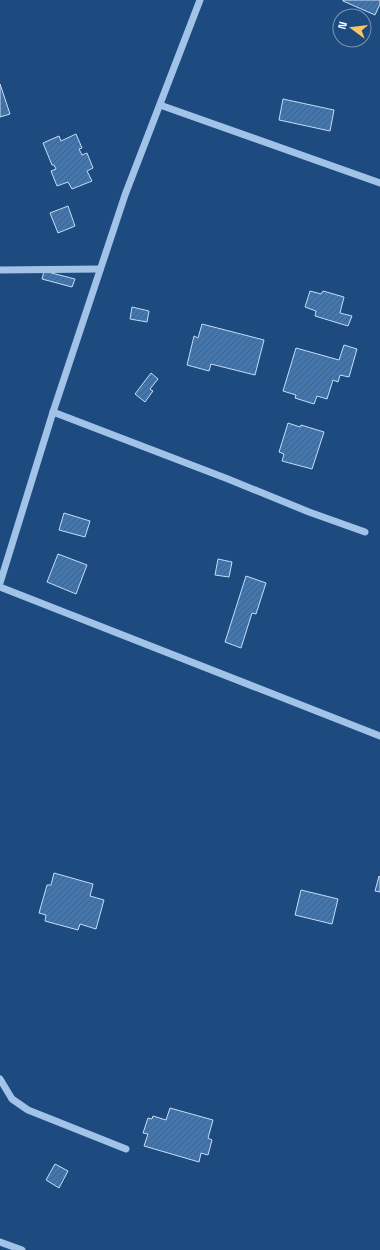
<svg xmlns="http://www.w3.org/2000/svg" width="380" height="1250" font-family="'Space Grotesk',sans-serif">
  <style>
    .building { fill: url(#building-hatch); stroke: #c5ddf6 }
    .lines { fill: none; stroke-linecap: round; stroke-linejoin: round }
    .minor { stroke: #a1c3e8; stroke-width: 7 }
  </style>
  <defs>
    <pattern id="building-hatch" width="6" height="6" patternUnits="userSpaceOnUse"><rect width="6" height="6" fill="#4675a9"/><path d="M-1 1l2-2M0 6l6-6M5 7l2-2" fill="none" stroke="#49607a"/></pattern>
  </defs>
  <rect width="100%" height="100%" fill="#1e4b7f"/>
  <g class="building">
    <polygon points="343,0 380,0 380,4 375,15 343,1"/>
    <polygon points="0,84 10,114 0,117"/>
    <polygon points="283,99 334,110 330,131 279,120"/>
    <polygon points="76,134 82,148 79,149 82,155 87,153 93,168 87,171 92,181 72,189 68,182 57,186 51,171 56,169 54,165 52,165 43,143 59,136 61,141"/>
    <polygon points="68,206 75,226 58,233 50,213"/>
    <polygon points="44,271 75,279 72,287 42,279"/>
    <polygon points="310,291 321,294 323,291 344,297 340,313 352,316 348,326 315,316 316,311 305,307"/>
    <polygon points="132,307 149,311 147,322 130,319"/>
    <polygon points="202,324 264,340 255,375 211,364 209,371 187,365 194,336 198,338"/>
    <polygon points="344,345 357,349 349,377 340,375 338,382 333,380 327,399 317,396 314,404 295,398 296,395 283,391 296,348 339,360"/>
    <polygon points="151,373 158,379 150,389 153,391 145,402 135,394"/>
    <polygon points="288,423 300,427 301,425 324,432 312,469 282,461 284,454 279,452"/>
    <polygon points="64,513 90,521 85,537 59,530"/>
    <polygon points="58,554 87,565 76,594 47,582"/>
    <polygon points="218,559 232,562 229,577 215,575"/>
    <polygon points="246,576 266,583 256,614 252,613 241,648 225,642"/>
    <polygon points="54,873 93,884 90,896 104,900 96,929 80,924 78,930 45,921 46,915 39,913 47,885 51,885"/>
    <polygon points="379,876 380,877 380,892 375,891"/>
    <polygon points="301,890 338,899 332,924 295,915"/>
    <polygon points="170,1108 213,1120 208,1138 212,1140 208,1155 201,1153 199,1162 144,1146 148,1134 143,1133 148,1118 152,1119 153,1116 166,1120"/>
    <polygon points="55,1164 68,1171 59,1188 46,1180"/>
  </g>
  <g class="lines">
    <g class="minor">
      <polyline points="160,105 380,183"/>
      <polyline points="0,270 100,269"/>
      <polyline points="53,412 228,479 309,512 365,532"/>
      <polyline points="0,583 53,412 125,195 200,0"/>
      <polyline points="0,587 380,736"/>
      <polyline points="0,1079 12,1099 28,1110 126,1149"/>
      <polyline points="0,1242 22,1250"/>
    </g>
  </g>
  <g transform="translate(352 28) rotate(285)"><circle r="19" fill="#1e4b7f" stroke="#7893b2"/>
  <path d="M0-3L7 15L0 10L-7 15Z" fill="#f7c860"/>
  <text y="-6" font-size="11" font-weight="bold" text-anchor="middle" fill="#ffffff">N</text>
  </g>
</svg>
